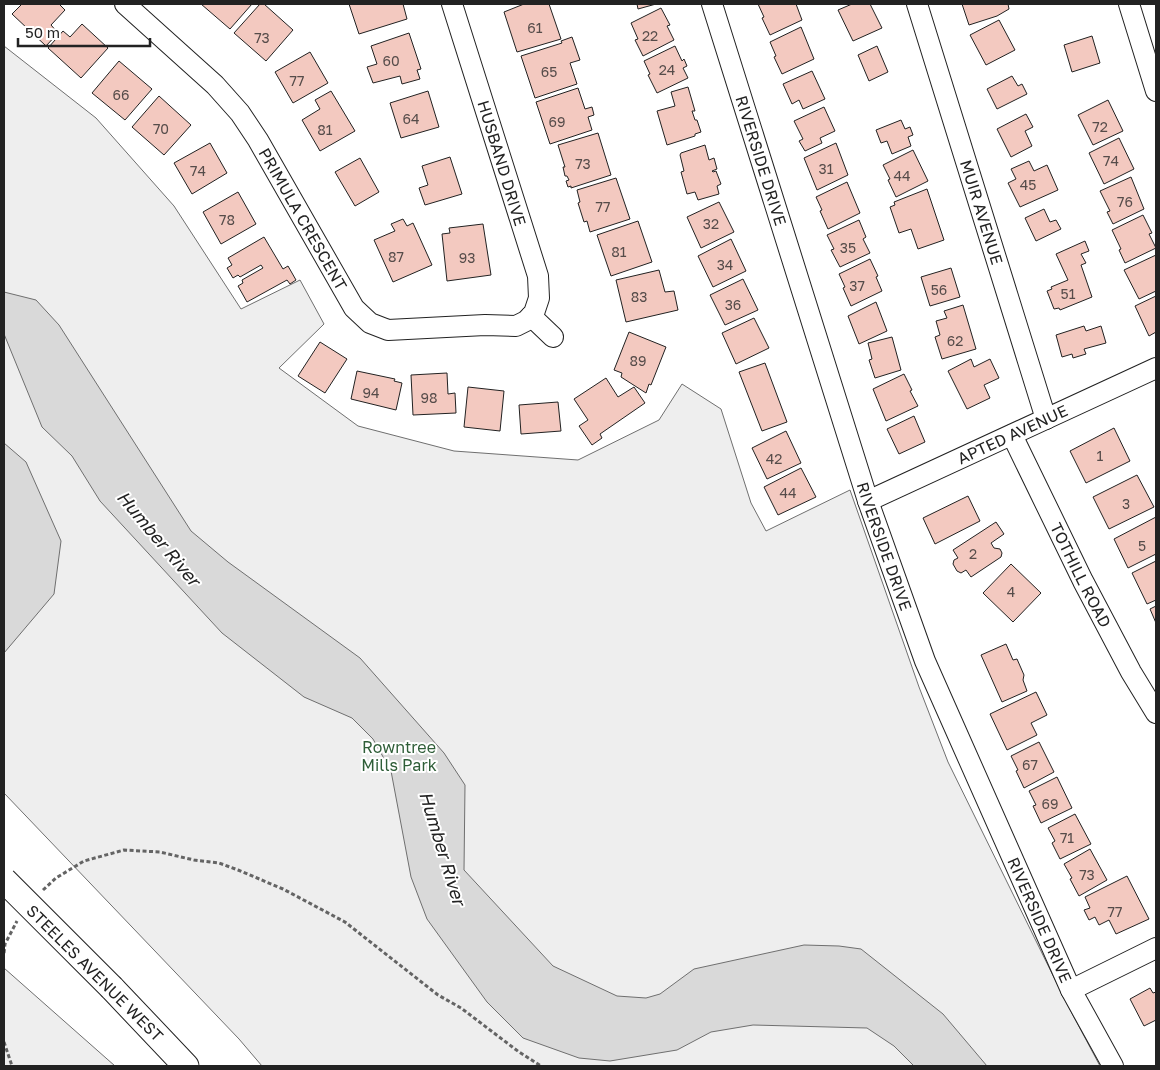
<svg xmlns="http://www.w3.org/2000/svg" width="1160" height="1070" font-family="'Golos Text',sans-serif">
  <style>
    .green { fill: #eee; stroke: #6f6f6f }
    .water { fill: #d9d9d9; stroke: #6f6f6f }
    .building { fill: #f3c9c0; stroke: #222 }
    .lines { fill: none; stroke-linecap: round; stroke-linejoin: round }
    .minor-casing { stroke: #222; stroke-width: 22 }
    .major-casing { stroke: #222; stroke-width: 27 }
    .path { stroke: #646464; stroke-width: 3; stroke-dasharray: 4 2.5; stroke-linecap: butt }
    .minor { stroke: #fff; stroke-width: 20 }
    .major { stroke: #fff; stroke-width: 25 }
    .major-bridge-casing { stroke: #222; stroke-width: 27; stroke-linecap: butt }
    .major-bridge { stroke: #fff; stroke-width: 25 }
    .labels { text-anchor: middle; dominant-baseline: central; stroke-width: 4; stroke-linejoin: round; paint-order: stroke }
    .number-label { font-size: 14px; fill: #564c4a }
    .street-label { font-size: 16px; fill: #222; stroke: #fff }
    .park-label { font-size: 16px; fill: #2f5e38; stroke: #fff }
    .water-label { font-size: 18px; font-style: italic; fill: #222; stroke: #fff }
  </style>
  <rect width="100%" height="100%" fill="#fff"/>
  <g class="green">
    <polygon points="4,46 96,118 174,206 241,309 300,280 324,324 279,368 358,426 454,451 578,460 659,420 682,384 721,409 751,503 766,531 850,490 919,687 948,762 1067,1004 1100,1066 262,1066 239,1039 4,793"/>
    <polygon points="4,968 115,1066 4,1066"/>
  </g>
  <g class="water">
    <polygon points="4,292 36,300 59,325 191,531 228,562 360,658 444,753 465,785 464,870 553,966 617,996 646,998 660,994 694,969 804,945 839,946 861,949 943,1014 987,1066 914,1066 894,1046 867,1028 753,1025 711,1032 677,1050 610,1061 579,1058 523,1038 487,1002 427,919 411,877 391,771 373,739 352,718 304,697 222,633 100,501 72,456 42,427 4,334"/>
    <polygon points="4,443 26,462 61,541 54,594 4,653"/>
  </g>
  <g class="building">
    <polygon points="22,4 59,4 65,10 51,25 58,33 46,46 12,14"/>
    <polygon points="201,4 252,4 230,29"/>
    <polygon points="260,4 264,4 293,30 266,61 234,33"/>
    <polygon points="349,4 403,4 407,19 359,34"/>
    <polygon points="524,4 549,4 561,39 517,52 504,12"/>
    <polygon points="637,4 656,4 638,9"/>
    <polygon points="758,4 796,4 802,20 770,35 762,18 764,17"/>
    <polygon points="852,4 870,4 882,28 853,41 838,10"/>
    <polygon points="962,4 1008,4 1009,9 997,16 969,25"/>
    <polygon points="661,8 670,25 667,26 674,40 643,56 635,40 638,39 631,23"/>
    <polygon points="999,20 1015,50 986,65 970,35"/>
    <polygon points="82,24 108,48 81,78 48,48 63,31 70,37"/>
    <polygon points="801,27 814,59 782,74 774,57 776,56 770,42"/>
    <polygon points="409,33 421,69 417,70 420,79 402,84 400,76 373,83 367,67 377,64 371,46"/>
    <polygon points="1092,36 1100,63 1072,72 1064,45"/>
    <polygon points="572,37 580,60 570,63 577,84 535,98 521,56 562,43 561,41"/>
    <polygon points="675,46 682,61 684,59 687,66 683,68 688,78 657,93 648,75 650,74 644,61"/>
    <polygon points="877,46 888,72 869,81 858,55"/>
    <polygon points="310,52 328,83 293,103 275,72"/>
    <polygon points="119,61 152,89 125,120 92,93"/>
    <polygon points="812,71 825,99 803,109 799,100 792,104 783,84"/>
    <polygon points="1012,76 1018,86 1022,84 1027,94 997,109 987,89"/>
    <polygon points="688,87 695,111 692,111 695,120 697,120 701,132 695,134 695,136 667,145 657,111 675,106 671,92"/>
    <polygon points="578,88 585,109 592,107 594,115 588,117 592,130 550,144 536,102"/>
    <polygon points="331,91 355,131 320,151 302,120 320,109 315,100"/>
    <polygon points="428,91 439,127 401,138 390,103"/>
    <polygon points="159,96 191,125 164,155 132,127"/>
    <polygon points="1108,100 1123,131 1093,145 1078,115"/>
    <polygon points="824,107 835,131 820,138 822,143 805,151 799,141 803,139 794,121"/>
    <polygon points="1026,114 1033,127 1025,131 1032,146 1011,157 997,129"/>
    <polygon points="901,120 905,129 910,127 913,135 908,137 911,146 892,154 887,141 881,143 876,130"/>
    <polygon points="598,133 611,175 571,188 571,186 568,187 566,181 569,180 567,176 565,176 563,167 565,167 558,145"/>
    <polygon points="1119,138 1134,169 1104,184 1089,153"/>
    <polygon points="210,143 227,173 192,194 174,163"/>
    <polygon points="836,143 848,175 817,190 804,158"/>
    <polygon points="705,145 709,160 714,158 717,169 712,171 713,172 716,171 721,184 717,186 719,194 698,200 695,192 687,194 681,172 684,171 680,155 681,153"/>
    <polygon points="913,150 928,181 896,197 888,180 890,179 883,165"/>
    <polygon points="450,157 462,194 425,205 419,188 428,185 422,166"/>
    <polygon points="360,158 379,192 355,206 335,172"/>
    <polygon points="1029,161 1034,171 1047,165 1058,190 1020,207 1008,183 1016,179 1011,169"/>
    <polygon points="1131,177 1144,209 1113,224 1107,212 1110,211 1100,191"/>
    <polygon points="616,178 630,219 590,232 587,221 584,222 578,203 580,202 577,190"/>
    <polygon points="847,182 860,213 828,229 820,211 822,210 816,197"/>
    <polygon points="927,189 944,240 918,249 911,229 899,233 890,207 895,205 894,202"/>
    <polygon points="238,192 256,224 221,244 203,212"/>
    <polygon points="719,202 734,232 701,248 687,217"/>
    <polygon points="1044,209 1050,222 1056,220 1061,229 1036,241 1025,218"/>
    <polygon points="1143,215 1152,233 1149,234 1156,248 1125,263 1119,250 1121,249 1112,230"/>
    <polygon points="403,219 407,226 413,223 432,265 393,282 374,240 395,231 391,224"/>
    <polygon points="859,220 866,237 863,239 870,253 840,267 831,250 834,249 827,235"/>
    <polygon points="638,221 652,262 611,276 597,235"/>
    <polygon points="483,224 491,275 447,281 442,234 450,233 449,228"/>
    <polygon points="264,237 283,269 288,266 296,280 290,284 287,280 247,302 238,286 243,283 242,280 263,268 261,265 240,277 238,275 233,278 227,268 232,265 228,258"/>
    <polygon points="731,239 746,271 713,287 698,256"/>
    <polygon points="1085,241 1089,251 1081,254 1086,263 1081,265 1092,297 1060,310 1059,308 1054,309 1047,291 1052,289 1051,287 1068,280 1056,254"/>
    <polygon points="1156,255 1156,291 1139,299 1124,270"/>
    <polygon points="870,259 878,276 876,277 882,291 851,306 843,288 845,287 839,274"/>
    <polygon points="951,268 960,297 930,306 921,277"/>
    <polygon points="659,270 665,292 674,291 678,310 626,322 616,280"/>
    <polygon points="743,279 758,310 725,325 710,295"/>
    <polygon points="1156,296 1156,332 1149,336 1135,306"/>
    <polygon points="876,302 887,331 859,344 848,316"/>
    <polygon points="963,305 976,349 942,359 935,337 940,335 936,321 947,318 944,311"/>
    <polygon points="754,318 769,348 736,364 722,333"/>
    <polygon points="1084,326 1086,331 1101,326 1106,343 1084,349 1086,354 1073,358 1072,354 1062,357 1056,335"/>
    <polygon points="629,332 666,347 651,385 649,384 646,393 621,377 622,373 614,370"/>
    <polygon points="892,337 901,370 875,378 869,360 872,359 868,343"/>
    <polygon points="320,342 347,359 325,393 298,376"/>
    <polygon points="971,359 974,367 990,359 999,378 984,385 990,398 967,409 948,371"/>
    <polygon points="765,363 787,422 762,431 739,372"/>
    <polygon points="357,371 395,379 394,381 402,383 396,410 351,399"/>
    <polygon points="447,373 448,394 455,393 456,413 413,415 411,375"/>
    <polygon points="904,374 912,390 910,391 918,406 886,421 873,389"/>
    <polygon points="606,378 618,397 634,387 645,403 600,434 602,438 592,445 579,426 588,420 574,399"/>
    <polygon points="468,387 504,391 500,431 464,427"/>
    <polygon points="558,402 561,431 521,434 519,405"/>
    <polygon points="914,416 925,442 899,454 887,429"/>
    <polygon points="1114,428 1130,461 1086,483 1070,451"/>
    <polygon points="786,431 801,463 767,479 752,448"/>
    <polygon points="801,468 816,497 778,515 764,487"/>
    <polygon points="1137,475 1154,507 1109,529 1093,497"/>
    <polygon points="968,496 980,521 935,544 923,518"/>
    <polygon points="1156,517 1156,554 1128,568 1114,539"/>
    <polygon points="996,522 1004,534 991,543 994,548 1000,549 1002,553 1001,557 971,577 966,570 961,573 957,571 953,564 954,560 958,558 953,550"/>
    <polygon points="1156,561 1156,600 1147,604 1132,573"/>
    <polygon points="1011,564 1041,593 1013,622 983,593"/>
    <polygon points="1156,606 1156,623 1150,609"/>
    <polygon points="1006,644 1013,660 1017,659 1024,675 1023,680 1027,691 1002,702 981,655"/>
    <polygon points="1036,692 1047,715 1031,723 1037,735 1007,750 990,714"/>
    <polygon points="1039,742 1054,772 1024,788 1016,771 1018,770 1011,756"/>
    <polygon points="1057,777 1072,808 1041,823 1033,806 1036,805 1029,791"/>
    <polygon points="1075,814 1091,844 1060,859 1052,843 1055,841 1048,828"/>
    <polygon points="1090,849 1107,880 1079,896 1070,879 1072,878 1064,864"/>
    <polygon points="1127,876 1149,919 1116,934 1109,920 1099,925 1095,917 1089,920 1084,910 1090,908 1085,897"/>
    <polygon points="1150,988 1153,993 1156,992 1156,1020 1144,1026 1130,999"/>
  </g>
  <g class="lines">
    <defs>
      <g id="minor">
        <path id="s1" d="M 125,4 L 215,85 L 240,113 L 258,140 L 354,308 L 370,323 L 388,330 L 485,325 L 516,326 L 526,321 L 534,313 L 539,298 L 538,276 L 452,4"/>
        <path id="s2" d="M 712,4 L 868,501 L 925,661 L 1071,990 L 1113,1066"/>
        <path id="s3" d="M 917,4 L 1046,419"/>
        <polyline points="1129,4 1156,91"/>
        <polyline points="531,316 553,337"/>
        <path id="s4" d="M 1012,435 L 1083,581 L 1131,672 L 1156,713"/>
        <path id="s5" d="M 868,501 L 1156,368"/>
        <polyline points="1071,990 1156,948"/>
      </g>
      <polyline id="major" points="112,988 186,1066"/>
    </defs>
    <use href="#minor" class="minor-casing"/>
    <use href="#major" class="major-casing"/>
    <g class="path">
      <polyline points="43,890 56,878 84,861 124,850 160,852 194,860 219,863 238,870 283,889 345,922 438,995 461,1008 519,1052 541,1066"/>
      <polyline points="4,953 5,944 17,921"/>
      <polyline points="4,1042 12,1066"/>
    </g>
    <use href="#minor" class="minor"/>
    <use href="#major" class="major"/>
    <defs>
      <polyline id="major-bridge" points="4,880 112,988"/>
    </defs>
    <use href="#major-bridge" class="major-bridge-casing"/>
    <use href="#major-bridge" class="major-bridge"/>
  </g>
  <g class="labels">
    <g class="number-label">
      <text x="535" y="27">61</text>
      <text x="650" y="35">22</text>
      <text x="262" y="37">73</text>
      <text x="391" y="60">60</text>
      <text x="667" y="69">24</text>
      <text x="549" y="71">65</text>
      <text x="297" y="80">77</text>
      <text x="121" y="94">66</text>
      <text x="411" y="118">64</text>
      <text x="557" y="121">69</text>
      <text x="1100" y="126">72</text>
      <text x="161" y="128">70</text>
      <text x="325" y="129">81</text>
      <text x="1111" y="160">74</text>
      <text x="583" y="163">73</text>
      <text x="826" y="168">31</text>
      <text x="198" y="170">74</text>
      <text x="902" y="175">44</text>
      <text x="1028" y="184">45</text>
      <text x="1125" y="201">76</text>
      <text x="603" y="206">77</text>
      <text x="227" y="219">78</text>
      <text x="711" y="223">32</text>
      <text x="848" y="247">35</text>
      <text x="619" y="251">81</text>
      <text x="396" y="256">87</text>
      <text x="467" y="257">93</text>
      <text x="725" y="264">34</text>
      <text x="857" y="285">37</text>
      <text x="939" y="289">56</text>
      <text x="1068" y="293">51</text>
      <text x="639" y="296">83</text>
      <text x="733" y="304">36</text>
      <text x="955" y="340">62</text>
      <text x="638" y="360">89</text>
      <text x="371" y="392">94</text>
      <text x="429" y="397">98</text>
      <text x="1100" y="455">1</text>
      <text x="774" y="458">42</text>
      <text x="788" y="492">44</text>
      <text x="1126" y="503">3</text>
      <text x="1142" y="545">5</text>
      <text x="973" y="553">2</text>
      <text x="1011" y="591">4</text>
      <text x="1030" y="764">67</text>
      <text x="1050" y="803">69</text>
      <text x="1067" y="837">71</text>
      <text x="1087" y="874">73</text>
      <text x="1115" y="911">77</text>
    </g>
    <g class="street-label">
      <text stroke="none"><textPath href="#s2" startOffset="164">RIVERSIDE DRIVE</textPath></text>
      <text transform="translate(502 163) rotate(73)">HUSBAND DRIVE</text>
      <text stroke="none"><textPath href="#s3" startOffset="218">MUIR AVENUE</textPath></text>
      <text stroke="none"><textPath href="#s1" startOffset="282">PRIMULA CRESCENT</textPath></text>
      <text stroke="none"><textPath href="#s5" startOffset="159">APTED AVENUE</textPath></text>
      <text stroke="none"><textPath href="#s2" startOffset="569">RIVERSIDE DRIVE</textPath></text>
      <text stroke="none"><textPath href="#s4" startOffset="156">TOTHILL ROAD</textPath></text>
      <text stroke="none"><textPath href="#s2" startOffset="974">RIVERSIDE DRIVE</textPath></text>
      <text transform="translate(95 973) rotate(45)">STEELES AVENUE WEST</text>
    </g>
    <g class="park-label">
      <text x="399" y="747">Rowntree<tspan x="399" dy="18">Mills Park</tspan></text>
    </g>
    <g class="water-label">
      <text transform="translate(159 538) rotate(50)">Humber River</text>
      <text transform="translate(443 848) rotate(73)">Humber River</text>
    </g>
  </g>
  <rect width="1160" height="1070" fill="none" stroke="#222222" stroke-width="10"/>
  <path d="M18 38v8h132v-8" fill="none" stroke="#222222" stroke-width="2.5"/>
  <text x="25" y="38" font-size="15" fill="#222222" stroke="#ffffff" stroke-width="4" paint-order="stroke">50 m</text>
</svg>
